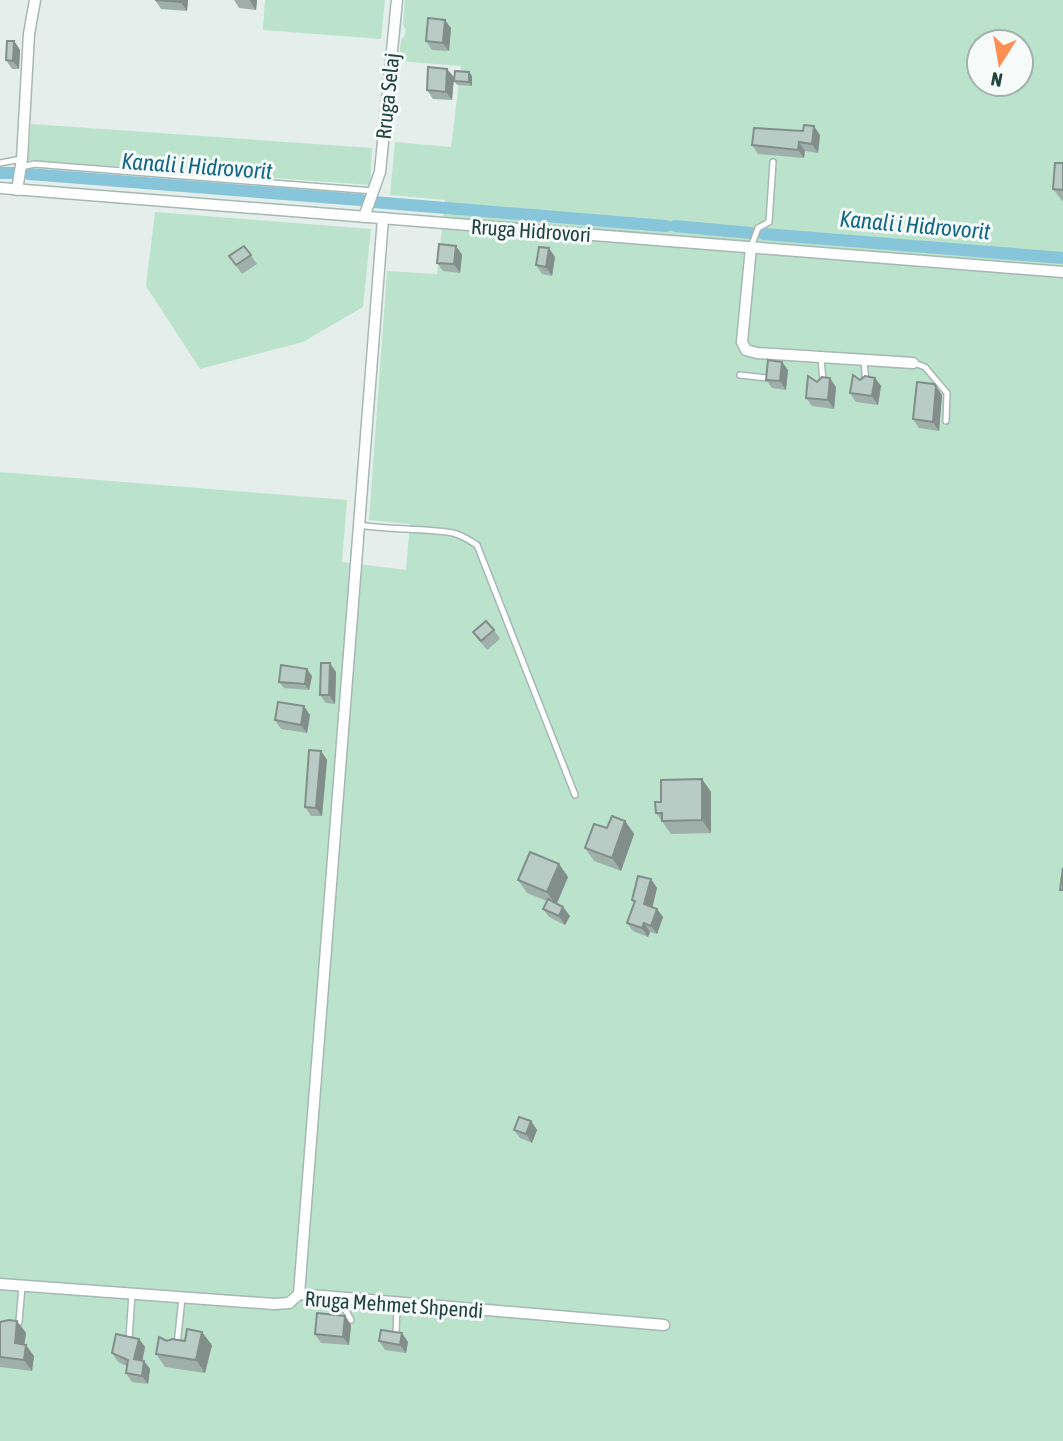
<svg xmlns="http://www.w3.org/2000/svg" width="1063" height="1441" font-family="'Asap Condensed',sans-serif">
  <style>
    .green { fill: #bbe2ca; fill-rule: evenodd }
    .lines { fill: none; stroke-linecap: round; stroke-linejoin: round }
    .canal { stroke: #87c5da; stroke-width: 12 }
    .service-casing { stroke: #a6b8b4; stroke-width: 8 }
    .minor-casing { stroke: #a6b8b4; stroke-width: 13 }
    .service { stroke: #fff; stroke-width: 5 }
    .minor { stroke: #fff; stroke-width: 10 }
    .wall { fill: #9fafa9 }
    .shaded-wall { fill: #828e8a }
    .building { fill: #b9cbc5; stroke: #828e8a; stroke-width: 2 }
    .labels { text-anchor: middle; dominant-baseline: central; stroke-width: 6; stroke-linejoin: round; paint-order: stroke }
    .street-label { font-size: 21px; fill: #21443e; stroke: #f6fbf9 }
    .water-label { font-size: 23px; font-style: italic; fill: #136887; stroke: #f6fbf9 }
  </style>
  <rect width="100%" height="100%" fill="#e4efeb"/>
  <g class="green">
    <polygon points="265,0 385,0 381,39 263,30"/>
    <path d="M 405,0 L 1063,0 L 1063,1441 L 0,1441 L 0,472 L 347,500 L 342,562 L 406,570 L 410,524 L 369,520 L 387,271 L 437,274 L 445,200 L 390,195 L 395,142 L 451,147 L 461,66 L 399,61 L 401,40 L 404,37 L 406,30 L 403,25 ZM 979,42 L 1021,42 L 1021,84 L 979,84 Z"/>
    <polygon points="31,124 372,148 370,185 28,160"/>
    <polygon points="155,212 371,229 363,307 303,342 200,369 146,286"/>
  </g>
  <g class="lines">
    <g class="canal">
      <polyline points="0,173 14,173"/>
      <polyline points="29,174 361,200"/>
      <polyline points="373,202 666,226"/>
      <polyline points="675,226 751,233"/>
      <polyline points="764,234 1063,258"/>
    </g>
    <defs>
      <g id="service">
        <polyline points="0,163 21,159"/>
        <polyline points="22,167 34,164 374,191"/>
        <polyline points="751,247 758,228 769,222 773,162"/>
        <polyline points="821,358 823,382"/>
        <polyline points="864,361 866,383"/>
        <polyline points="914,363 925,367 947,393 946,421"/>
        <polyline points="740,375 767,378"/>
        <path d="M 359,525 C 390,530 422,528 453,533 C 462,535 469,540 477,545 L 575,795"/>
        <polyline points="342,1298 341,1302 351,1320"/>
        <polyline points="17,1326 19,1322 22,1286"/>
        <polyline points="396,1336 397,1303"/>
        <polyline points="129,1339 132,1294"/>
        <polyline points="177,1345 182,1298"/>
      </g>
      <g id="minor">
        <polyline points="0,188 1063,272"/>
        <polyline points="17,190 22,159 29,34 35,0"/>
        <polyline points="364,217 380,172 397,0"/>
        <polyline points="751,247 742,342 746,350 757,353 913,363"/>
        <polyline points="0,1284 274,1304 289,1303 299,1294 664,1325"/>
        <polyline points="299,1294 383,218"/>
      </g>
    </defs>
    <use href="#service" class="service-casing"/>
    <use href="#minor" class="minor-casing"/>
    <use href="#service" class="service"/>
    <use href="#minor" class="minor"/>
  </g>
  <g class="wall">
    <polygon points="155,0 188,0 187,11 161,9"/>
    <polygon points="234,0 257,0 256,10 239,8"/>
    <polygon points="451,28 449,51 432,50 426,41"/>
    <polygon points="14,41 20,50 19,69 12,69 6,60"/>
    <polygon points="469,72 472,76 472,86 457,85 454,81"/>
    <polygon points="454,77 452,100 433,99 427,90"/>
    <polygon points="820,135 818,153 805,151 804,158 758,154 752,145"/>
    <polygon points="1063,163 1063,202 1053,189"/>
    <polygon points="244,246 257,264 242,274 229,256"/>
    <polygon points="456,246 462,255 460,273 443,271 437,263"/>
    <polygon points="555,257 552,276 542,274 536,265"/>
    <polygon points="782,362 788,370 786,390 772,388 766,380"/>
    <polygon points="875,378 881,386 878,405 856,402 850,393 860,380"/>
    <polygon points="836,387 834,409 812,406 806,398"/>
    <polygon points="942,395 939,431 919,428 913,419"/>
    <polygon points="494,630 500,639 487,650 473,632"/>
    <polygon points="336,672 335,704 326,703 320,695"/>
    <polygon points="312,676 309,690 284,688 279,682"/>
    <polygon points="310,715 307,733 281,729 275,720"/>
    <polygon points="321,751 327,760 322,816 311,816 305,807"/>
    <polygon points="702,779 711,792 711,833 671,834 656,813 661,802"/>
    <polygon points="625,821 634,834 621,871 594,861 585,848 607,828"/>
    <polygon points="559,864 568,877 557,904 563,907 570,916 565,925 549,917 543,909 547,901 527,893 518,880"/>
    <polygon points="651,879 657,888 652,907 657,909 663,917 657,934 650,932 648,937 633,931 627,923 634,903 632,900"/>
    <polygon points="531,1121 537,1130 532,1143 520,1138 514,1130"/>
    <polygon points="17,1321 26,1333 24,1344 34,1356 32,1371 0,1367 0,1322"/>
    <polygon points="351,1325 349,1345 321,1343 315,1334"/>
    <polygon points="139,1339 145,1347 142,1360 144,1361 150,1369 148,1384 132,1382 126,1373 127,1366 118,1362 112,1353"/>
    <polygon points="167,1341 212,1345 205,1373 165,1367 156,1354"/>
    <polygon points="379,1341 408,1342 406,1353 385,1350"/>
  </g>
  <g class="shaded-wall">
    <polygon points="181,0 188,0 187,11 181,2"/>
    <polygon points="250,0 257,0 256,10 250,1"/>
    <polygon points="445,20 451,28 449,51 443,43"/>
    <polygon points="14,41 20,50 19,69 13,61"/>
    <polygon points="447,69 454,77 452,100 446,92"/>
    <polygon points="469,72 472,76 472,86 469,82"/>
    <polygon points="814,126 820,135 818,153 812,144"/>
    <polygon points="799,142 805,151 804,158 798,150"/>
    <polygon points="456,246 462,255 460,273 454,264"/>
    <polygon points="549,248 555,257 552,276 546,267"/>
    <polygon points="782,362 788,370 786,390 780,381"/>
    <polygon points="830,378 836,387 834,409 828,400"/>
    <polygon points="875,378 881,386 878,405 872,396"/>
    <polygon points="936,386 942,395 939,431 933,422"/>
    <polygon points="330,663 336,672 335,704 329,695"/>
    <polygon points="307,669 312,676 309,690 305,684"/>
    <polygon points="304,706 310,715 307,733 301,725"/>
    <polygon points="321,751 327,760 322,816 316,808"/>
    <polygon points="702,779 711,792 711,833 702,820"/>
    <polygon points="625,821 634,834 621,871 612,858"/>
    <polygon points="559,864 568,877 556,905 547,892"/>
    <polygon points="651,879 657,888 651,913 644,904"/>
    <polygon points="563,907 570,916 565,925 559,916"/>
    <polygon points="657,909 663,917 657,934 651,926"/>
    <polygon points="644,923 650,932 648,937 642,928"/>
    <polygon points="531,1121 537,1130 532,1143 526,1134"/>
    <polygon points="345,1316 351,1325 349,1345 343,1337"/>
    <polygon points="17,1321 26,1333 23,1355 15,1343"/>
    <polygon points="202,1332 212,1345 205,1373 196,1360"/>
    <polygon points="402,1333 408,1342 406,1353 400,1345"/>
    <polygon points="139,1339 145,1347 141,1368 134,1359"/>
    <polygon points="26,1345 34,1356 32,1371 24,1360"/>
    <polygon points="144,1361 150,1369 148,1384 142,1376"/>
  </g>
  <g class="building">
    <polygon points="155,0 181,0 181,2"/>
    <polygon points="428,18 445,20 443,43 426,41"/>
    <polygon points="7,41 14,41 13,61 6,60"/>
    <polygon points="428,67 447,69 446,92 427,90"/>
    <polygon points="455,71 469,72 469,82 454,81"/>
    <polygon points="804,125 814,126 812,144 799,142 798,150 752,145 754,128 803,131"/>
    <polygon points="1055,163 1063,163 1063,190 1053,189"/>
    <polygon points="439,244 456,246 454,264 437,263"/>
    <polygon points="244,246 251,255 236,265 229,256"/>
    <polygon points="539,247 549,248 546,267 536,265"/>
    <polygon points="768,360 782,362 780,381 766,380"/>
    <polygon points="853,375 860,380 865,376 875,378 872,396 850,393"/>
    <polygon points="808,376 817,382 822,377 830,378 828,400 806,398"/>
    <polygon points="917,382 934,384 936,386 933,422 913,419"/>
    <polygon points="486,621 494,630 481,641 473,632"/>
    <polygon points="321,663 330,663 329,695 320,695"/>
    <polygon points="281,665 307,669 305,684 279,682"/>
    <polygon points="278,702 304,706 301,725 275,720"/>
    <polygon points="309,750 321,751 316,808 305,807"/>
    <polygon points="702,779 702,820 662,821 662,813 656,813 655,802 661,802 661,780"/>
    <polygon points="612,816 625,821 612,858 585,848 594,824 607,828"/>
    <polygon points="530,852 559,864 547,892 518,880"/>
    <polygon points="1063,868 1063,890 1060,890"/>
    <polygon points="638,876 651,879 644,904 657,909 651,926 644,923 642,928 627,923 635,901 632,900"/>
    <polygon points="548,899 563,907 559,916 543,909"/>
    <polygon points="519,1117 531,1121 526,1134 514,1130"/>
    <polygon points="317,1313 345,1316 343,1337 315,1334"/>
    <polygon points="9,1320 17,1321 15,1343 26,1345 24,1360 0,1357 0,1322"/>
    <polygon points="187,1329 202,1332 196,1360 156,1354 159,1337 167,1341 172,1339 185,1341"/>
    <polygon points="381,1330 402,1333 400,1345 379,1341"/>
    <polygon points="116,1334 139,1339 134,1359 144,1361 142,1376 126,1373 128,1360 112,1353"/>
  </g>
  <g class="labels">
    <g class="street-label">
      <text transform="translate(387 96) rotate(-84)">Rruga Selaj</text>
      <text transform="translate(531 230) rotate(4)">Rruga Hidrovori</text>
      <text transform="translate(394 1304) rotate(4)">Rruga Mehmet Shpendi</text>
    </g>
    <g class="water-label">
      <text transform="translate(197 166) rotate(4)">Kanali i Hidrovorit</text>
      <text transform="translate(915 225) rotate(5)">Kanali i Hidrovorit</text>
    </g>
  </g>
  <g transform="translate(1000 63) rotate(191)"><circle r="33" fill="#f6fbf9" stroke="#a1b2ae" stroke-width="2"/>
  <path d="M0-5L12 26L0 18L-12 26Z" fill="#ff8e52"/>
  <text y="-10" font-size="19" font-weight="bold" text-anchor="middle" fill="#21443e">N</text>
  </g>
</svg>
